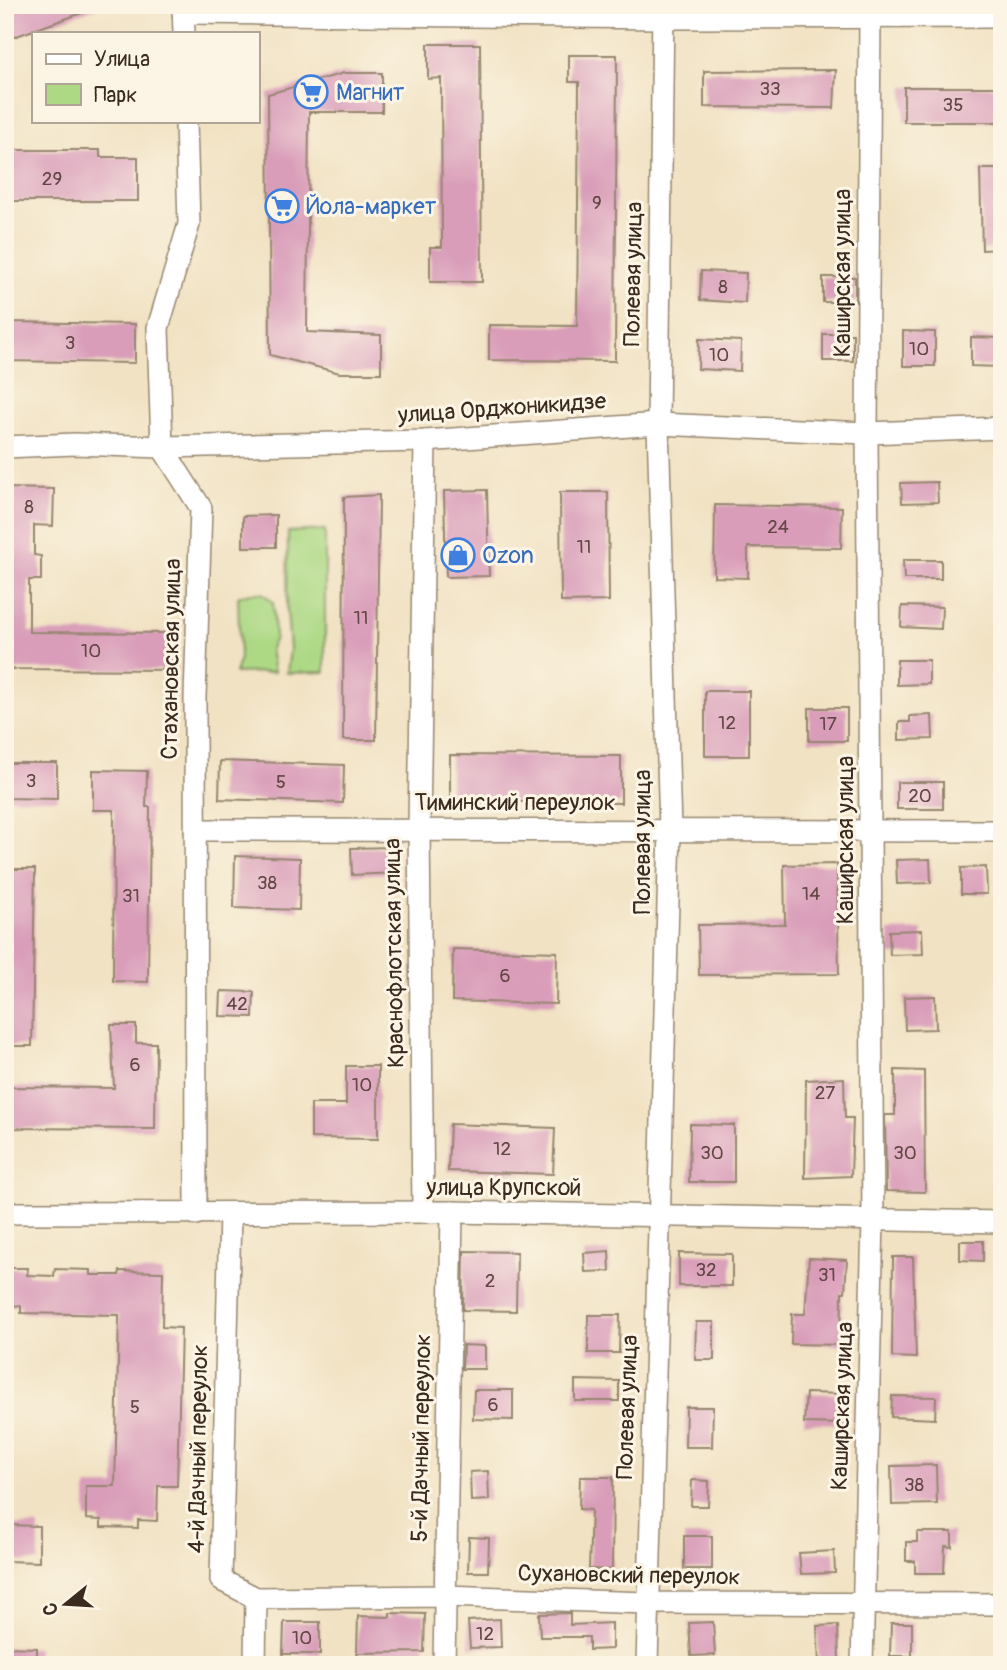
<svg xmlns="http://www.w3.org/2000/svg" width="1007" height="1670" font-family="Pangolin,sans-serif">
  <style>
    .green { fill: #add985; stroke: #748252; stroke-width: 2 }
    .building { fill: #d99db9 }
    .lines { fill: none; stroke-linecap: round; stroke-linejoin: round }
    .street-casing { stroke: #968670; stroke-width: 24 }
    .street { stroke: #fff; stroke-width: 21 }
    .labels { text-anchor: middle; dominant-baseline: central; stroke-width: 6; stroke-linejoin: round; paint-order: stroke }
    .number-label { font-size: 19px; fill: #624745 }
    .shop-label { font-size: 23px; fill: #366cbe; stroke: #fcf5e5; text-anchor: start }
    .street-label { font-size: 23px; fill: #3b2a1e; stroke: #fcf5e5 }
  </style>
  <rect width="100%" height="100%" fill="#fcf5e5"/>
  <filter id="ink" filterUnits="userSpaceOnUse"><feTurbulence type="fractalNoise" baseFrequency=".0143" numOctaves="2"/><feDisplacementMap in="SourceGraphic" scale="14" xChannelSelector="R" yChannelSelector="G"/><feConvolveMatrix kernelMatrix="1 2 1 2 8 2 1 2 1" color-interpolation-filters="sRGB"/></filter>
  <filter id="wash" filterUnits="userSpaceOnUse"><feTurbulence type="fractalNoise" baseFrequency=".00686" numOctaves="4" result="noise"/><feDisplacementMap in="SourceGraphic" scale="28" xChannelSelector="R" yChannelSelector="G"/><feGaussianBlur stdDeviation="1.57" result="paint"/><feColorMatrix in="noise" values="0 0 0 0 0 0 0 0 0 0 0 0 0 0 0 0 0 1.4 0 .05"/><feComposite in="paint" operator="in"/></filter>
  <g filter="url(#wash)">
    <rect width="100%" height="100%" fill="#f1e2c3"/>
    <g class="green">
      <polygon points="325,530 325,672 287,673 290,649 287,611 288,532"/>
      <polygon points="250,593 262,593 273,602 275,638 270,649 274,672 235,673 240,658 238,597"/>
    </g>
    <g id="blocks">
      <g class="building">
        <polygon points="5,5 99,5 99,7 5,40"/>
        <polygon points="428,44 480,44 482,282 430,282 430,247 442,247 441,78 428,79"/>
        <polygon points="569,55 617,55 615,361 489,360 489,325 577,326 579,82 569,82"/>
        <polygon points="836,70 834,108 704,107 704,71"/>
        <polygon points="344,73 382,73 382,112 309,112 307,332 381,335 381,373 340,373 270,355 268,94"/>
        <rect x="904" y="87" width="98" height="35"/>
        <polygon points="5,150 100,150 100,157 138,157 138,201 5,201"/>
        <polygon points="980,169 1002,169 1002,249 982,250"/>
        <polygon points="701,271 746,273 745,303 700,300"/>
        <rect x="823" y="277" width="32" height="25"/>
        <polygon points="5,322 135,324 135,363 5,361"/>
        <polygon points="903,331 935,332 935,366 903,366"/>
        <rect x="823" y="334" width="30" height="27"/>
        <polygon points="971,337 1002,338 1001,367 971,366"/>
        <polygon points="699,339 741,341 740,371 698,369"/>
        <polygon points="937,482 938,502 902,503 901,483"/>
        <polygon points="5,488 54,489 53,526 34,525 34,555 41,556 41,580 29,580 29,632 177,633 177,670 5,669"/>
        <polygon points="487,490 489,576 446,577 444,491"/>
        <polygon points="560,492 608,492 609,601 561,602"/>
        <polygon points="379,495 376,740 343,740 344,497"/>
        <polygon points="715,505 842,507 841,548 748,547 748,578 714,577"/>
        <polygon points="276,515 276,547 243,547 243,516"/>
        <polygon points="903,560 941,560 941,579 904,579"/>
        <polygon points="902,606 942,607 941,629 901,627"/>
        <polygon points="897,660 929,660 929,684 897,685"/>
        <rect x="705" y="691" width="44" height="65"/>
        <rect x="809" y="708" width="38" height="33"/>
        <polygon points="932,715 933,739 899,740 899,722 910,722 910,716"/>
        <polygon points="450,755 621,756 621,803 450,801"/>
        <polygon points="220,761 344,765 343,803 219,799"/>
        <polygon points="5,763 57,763 57,799 5,798"/>
        <polygon points="93,770 147,771 146,807 150,807 148,982 113,981 114,810 93,810"/>
        <rect x="897" y="782" width="46" height="27"/>
        <polygon points="395,847 397,873 352,875 351,848"/>
        <polygon points="235,856 300,858 299,910 234,908"/>
        <polygon points="930,859 931,883 897,884 896,860"/>
        <polygon points="837,864 839,974 699,975 698,925 785,924 784,865"/>
        <polygon points="986,867 987,894 961,894 961,868"/>
        <polygon points="5,869 35,869 32,1046 5,1046"/>
        <polygon points="922,930 923,954 890,955 889,931"/>
        <polygon points="453,949 557,952 556,1004 452,1001"/>
        <polygon points="221,991 254,992 253,1017 220,1016"/>
        <polygon points="935,996 936,1029 905,1030 904,997"/>
        <polygon points="111,1025 136,1025 136,1043 156,1043 155,1129 5,1128 5,1087 114,1088"/>
        <polygon points="346,1066 378,1066 378,1139 311,1138 311,1104 346,1104"/>
        <polygon points="895,1070 924,1071 925,1192 886,1191 885,1115 895,1115"/>
        <polygon points="844,1078 845,1118 853,1118 851,1176 805,1178 806,1080"/>
        <polygon points="450,1124 555,1128 553,1174 448,1171"/>
        <polygon points="690,1124 734,1125 734,1182 689,1182"/>
        <polygon points="960,1241 983,1241 983,1261 960,1260"/>
        <polygon points="464,1251 517,1252 516,1311 463,1310"/>
        <polygon points="609,1251 610,1271 585,1272 584,1253"/>
        <polygon points="679,1253 732,1254 732,1286 679,1286"/>
        <polygon points="893,1257 913,1257 916,1358 892,1357"/>
        <polygon points="809,1258 847,1260 845,1292 842,1292 841,1345 791,1344 792,1314 805,1314"/>
        <polygon points="5,1268 28,1268 27,1275 54,1276 55,1269 91,1270 91,1275 119,1275 120,1271 163,1272 162,1327 181,1328 177,1486 158,1486 157,1521 138,1520 138,1528 101,1527 101,1520 86,1519 86,1486 115,1486 119,1315 21,1313 21,1306 5,1305"/>
        <polygon points="588,1315 620,1315 619,1353 588,1353"/>
        <polygon points="696,1322 714,1322 714,1360 695,1360"/>
        <polygon points="463,1345 485,1346 485,1369 462,1369"/>
        <polygon points="575,1380 619,1381 619,1401 575,1401"/>
        <polygon points="474,1390 513,1390 513,1420 473,1419"/>
        <polygon points="806,1393 845,1394 844,1424 804,1423"/>
        <polygon points="892,1396 936,1397 935,1419 891,1417"/>
        <polygon points="686,1407 713,1407 712,1447 685,1447"/>
        <polygon points="936,1465 937,1504 892,1505 891,1466"/>
        <polygon points="488,1471 489,1500 471,1501 470,1472"/>
        <polygon points="580,1477 613,1477 612,1570 589,1569 591,1510 579,1509"/>
        <polygon points="692,1480 709,1481 708,1506 691,1506"/>
        <polygon points="5,1525 39,1526 39,1562 5,1561"/>
        <polygon points="917,1532 952,1532 952,1547 945,1546 944,1573 915,1573 915,1561 906,1561 906,1542 917,1542"/>
        <rect x="684" y="1536" width="28" height="33"/>
        <polygon points="469,1537 489,1538 488,1572 468,1572"/>
        <polygon points="834,1551 835,1573 801,1574 799,1553"/>
        <polygon points="390,1613 425,1614 424,1652 357,1653 358,1616 390,1617"/>
        <polygon points="570,1613 570,1625 612,1623 612,1649 589,1650 589,1637 540,1637 539,1614"/>
        <polygon points="500,1619 501,1647 470,1648 468,1621"/>
        <polygon points="284,1622 320,1622 320,1654 283,1654"/>
        <polygon points="713,1622 715,1655 691,1656 689,1623"/>
        <polygon points="891,1623 912,1623 912,1656 890,1656"/>
        <polygon points="838,1625 839,1662 819,1663 817,1626"/>
        <polygon points="5,1647 37,1648 37,1665 5,1665"/>
      </g>
    </g>
  </g>
  <g filter="url(#ink)">
    <use href="#blocks" fill-opacity="0" stroke="#968670" stroke-width="2"/>
    <g class="lines">
      <defs>
        <g id="street">
          <polyline points="183,5 184,33"/>
          <polyline points="183,13 663,18 1002,17"/>
          <polyline points="186,121 189,224 158,328 162,447 201,508 195,697 196,1214"/>
          <polyline points="5,447 75,444 162,447 425,441 658,424 867,433 1002,428"/>
          <polyline points="195,830 1002,831"/>
          <polyline points="423,1212 419,828 425,441"/>
          <polyline points="5,1213 452,1212 1002,1222"/>
          <polyline points="230,1214 221,1580 256,1598 255,1665"/>
          <polyline points="256,1598 445,1596 647,1603 1002,1604"/>
          <polyline points="444,1665 452,1212"/>
          <polyline points="647,1665 670,830 658,424 663,5"/>
          <polyline points="862,1665 873,1219 867,433 870,16"/>
        </g>
      </defs>
      <use href="#street" class="street-casing"/>
      <use href="#street" class="street"/>
    </g>
  </g>
  <defs>
    <symbol id="supermarket-ring" viewBox="-11 -11 22 22"><circle r="9.5" fill="#fcf5e5" stroke="#3f7fe0" stroke-width="1.5"/><path d="M-6-5.5h2.5l.6 2H6L4.5 2H-2.5L-4.4-4H-6ZM-1.5 3.2a1.3 1.3 0 1 0 .1 0ZM3 3.2a1.3 1.3 0 1 0 .1 0Z" fill="#3f7fe0"/></symbol>
    <symbol id="shop-ring" viewBox="-11 -11 22 22"><circle r="9.5" fill="#fcf5e5" stroke="#3f7fe0" stroke-width="1.5"/><path d="M-5-2.5h2.3a2.7 3.5 0 0 1 5.4 0H5L5.5 6h-11ZM-1.5-2.5h3a1.5 2.3 0 0 0-3 0Z" fill="#3f7fe0"/></symbol>
  </defs>
  <g fill-rule="evenodd">
    <use href="#supermarket-ring" x="292" y="73" width="38" height="38"/>
    <use href="#supermarket-ring" x="263" y="187" width="38" height="38"/>
    <use href="#shop-ring" x="439" y="536" width="38" height="38"/>
  </g>
  <g class="labels">
    <g class="number-label">
      <text x="770" y="89">33</text>
      <text x="953" y="105">35</text>
      <text x="52" y="179">29</text>
      <text x="597" y="203">9</text>
      <text x="723" y="287">8</text>
      <text x="70" y="343">3</text>
      <text x="919" y="349">10</text>
      <text x="719" y="355">10</text>
      <text x="29" y="507">8</text>
      <text x="778" y="527">24</text>
      <text x="584" y="547">11</text>
      <text x="361" y="618">11</text>
      <text x="91" y="651">10</text>
      <text x="727" y="723">12</text>
      <text x="828" y="724">17</text>
      <text x="31" y="781">3</text>
      <text x="281" y="782">5</text>
      <text x="920" y="796">20</text>
      <text x="267" y="883">38</text>
      <text x="811" y="894">14</text>
      <text x="131" y="896">31</text>
      <text x="505" y="976">6</text>
      <text x="237" y="1004">42</text>
      <text x="135" y="1065">6</text>
      <text x="362" y="1085">10</text>
      <text x="825" y="1093">27</text>
      <text x="502" y="1149">12</text>
      <text x="712" y="1153">30</text>
      <text x="905" y="1153">30</text>
      <text x="706" y="1270">32</text>
      <text x="827" y="1275">31</text>
      <text x="490" y="1281">2</text>
      <text x="493" y="1405">6</text>
      <text x="135" y="1407">5</text>
      <text x="914" y="1485">38</text>
      <text x="485" y="1634">12</text>
      <text x="302" y="1638">10</text>
    </g>
    <g class="shop-label">
      <text x="336" y="92">Магнит</text>
      <text x="306" y="206">Йола-маркет</text>
      <text x="482" y="555">Ozon</text>
    </g>
    <g class="street-label">
      <text transform="translate(842 273) rotate(-90)">Каширская улица</text>
      <text transform="translate(633 274) rotate(-89)">Полевая улица</text>
      <text transform="translate(502 408) rotate(-4)">улица Орджоникидзе</text>
      <text transform="translate(171 659) rotate(-89)">Стахановская улица</text>
      <text x="515" y="802">Тиминский переулок</text>
      <text transform="translate(845 840) rotate(-90)">Каширская улица</text>
      <text transform="translate(642 842) rotate(-90)">Полевая улица</text>
      <text transform="translate(394 953) rotate(-91)">Краснофлотская улица</text>
      <text x="504" y="1187">улица Крупской</text>
      <text transform="translate(842 1406) rotate(-88)">Каширская улица</text>
      <text transform="translate(627 1407) rotate(-88)">Полевая улица</text>
      <text transform="translate(421 1438) rotate(-89)">5-й Дачный переулок</text>
      <text transform="translate(198 1449) rotate(-89)">4-й Дачный переулок</text>
      <text transform="translate(629 1575) rotate(1)">Сухановский переулок</text>
    </g>
  </g>
  <rect width="1007" height="1670" fill="none" stroke="#fcf5e5" stroke-width="28"/>
  <rect x="32" y="32" width="228" height="91" fill="#fcf5e5" stroke="#afa495" stroke-width="2"/>
  <rect x="46" y="54" width="35" height="10" fill="#ffffff" stroke="#afa495" stroke-width="2"/>
  <text x="94" y="66" font-size="21" fill="#3b2a1e">Улица</text>
  <rect x="46" y="84" width="35" height="21" fill="#add985" stroke="#afa495" stroke-width="2"/>
  <text x="94" y="102" font-size="21" fill="#3b2a1e">Парк</text>
  <g transform="translate(66 1604) rotate(252)" stroke="#fcf5e5" stroke-width="5" paint-order="stroke">
  <path d="M0-5L12 26L0 18L-12 26Z" fill="#3b2a1e"/>
  <text y="-10" font-size="19" font-weight="bold" text-anchor="middle" fill="#3b2a1e">С</text>
  </g>
</svg>
